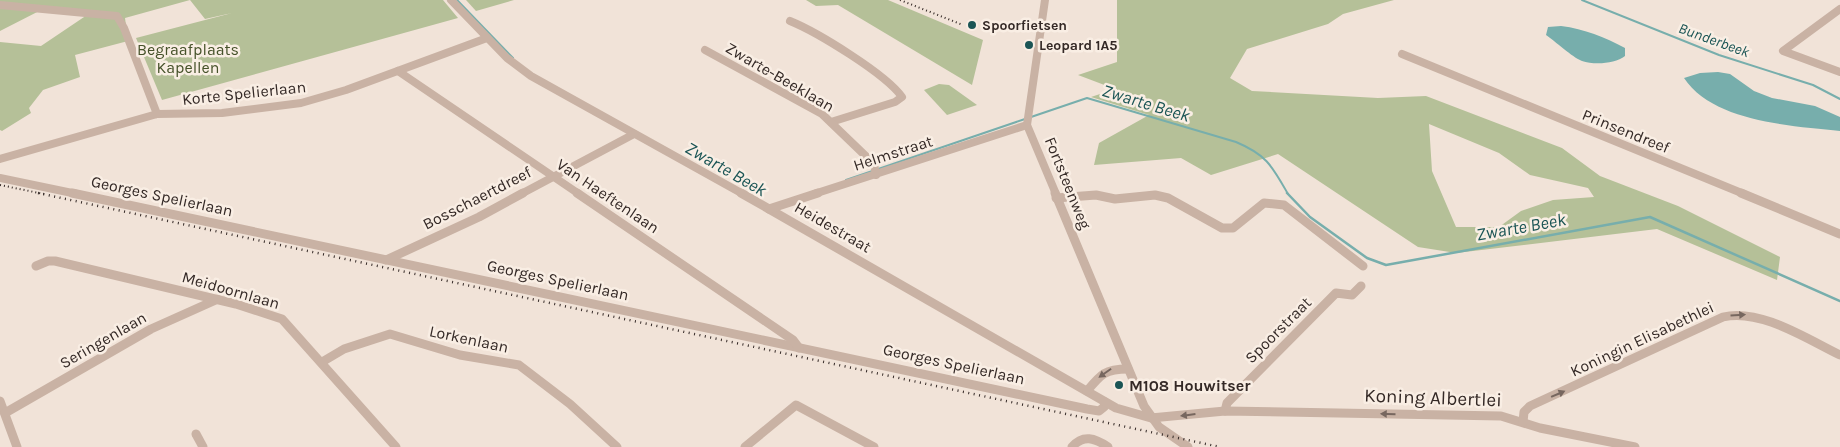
<svg xmlns="http://www.w3.org/2000/svg" width="1840" height="447" font-family="Karla,sans-serif">
  <style>
    .green { fill: #b5c098; fill-rule: evenodd }
    .water { fill: #77aeac }
    .lines { fill: none; stroke-linecap: round; stroke-linejoin: round }
    .stream-far1 { stroke: #77aeac; stroke-width: 2 }
    .stream { stroke: #77aeac; stroke-width: 2.5 }
    .minor-far1 { stroke: #c9b2a4; stroke-width: 8 }
    .minor { stroke: #c9b2a4; stroke-width: 9 }
    .rail-far1 { stroke: #342926; stroke-width: 2; stroke-dasharray: 1 3; stroke-linecap: butt }
    .rail { stroke: #342926; stroke-width: 2.5; stroke-dasharray: 1 4.5; stroke-linecap: butt }
    .oneway { fill: #77675f }
    .poi-dot { fill: #1b5555; stroke: #f9eee4; stroke-width: 2 }
    .labels { text-anchor: middle; dominant-baseline: central; stroke-width: 5; stroke-linejoin: round; paint-order: stroke }
    .far-poi-label { font-size: 14px; font-weight: bold; fill: #342926; stroke: #f9eee4; text-anchor: start }
    .far-water-label { font-size: 15px; font-style: italic; fill: #1b5555; stroke: #f9eee4 }
    .park-label { font-size: 16px; fill: #46522a; stroke: #f9eee4 }
    .street-label { font-size: 16px; fill: #342926; stroke: #f9eee4 }
    .poi-label { font-size: 16px; font-weight: bold; fill: #342926; stroke: #f9eee4; text-anchor: start }
    .water-label { font-size: 18px; font-style: italic; fill: #1b5555; stroke: #f9eee4 }
    .near-street-label { font-size: 19px; fill: #342926; stroke: #f9eee4 }
  </style>
  <rect width="100%" height="100%" fill="#f1e3d8"/>
  <g class="green">
    <polygon points="0,0 443,0 458,18 162,100 136,38 232,13 205,19 190,0 125,18 128,41 75,55 80,77 43,90 29,108 31,113 2,131 0,130 0,42 41,46 90,13 45,8 0,31"/>
    <polygon points="466,0 514,0 476,11"/>
    <polygon points="806,0 888,0 983,40 972,85 838,5 816,6"/>
    <path d="M 1117,0 L 1394,0 L 1343,14 L 1328,24 L 1247,49 L 1230,78 L 1252,91 L 1378,98 L 1426,96 L 1562,148 L 1600,176 L 1678,206 L 1780,257 L 1777,280 L 1657,229 L 1456,253 L 1418,247 L 1278,154 L 1211,175 L 1181,158 L 1094,165 L 1099,143 L 1149,115 L 1091,97 L 1115,89 L 1078,75 L 1117,62 ZM 1429,124 L 1499,153 L 1530,175 L 1588,188 L 1594,197 L 1553,200 L 1521,211 L 1499,227 L 1456,227 L 1432,171 Z"/>
    <polygon points="939,84 949,85 977,105 947,115 924,90"/>
  </g>
  <g class="water">
    <path d="M 1561,26 C 1585,29 1604,37 1625,48 L 1625,56 C 1615,64 1594,65 1582,61 C 1572,57 1555,41 1546,35 L 1548,27 Z"/>
    <path d="M 1718,72 L 1730,74 L 1754,91 L 1772,98 L 1815,106 L 1840,117 L 1840,131 C 1792,126 1713,122 1684,78 L 1700,73 Z"/>
  </g>
  <g class="lines">
    <g class="stream-far1">
      <polyline points="457,0 513,58"/>
      <polyline points="1582,0 1719,55 1813,85 1840,99"/>
      <path d="M 1031,117 L 1087,98 L 1236,142 C 1267,155 1272,166 1288,194"/>
      <polyline points="846,180 1025,119"/>
    </g>
    <polyline class="stream" points="1287,193 1310,217 1367,258 1386,265 1650,217 1840,301"/>
    <g class="minor-far1">
      <polyline points="451,0 507,58 531,76 743,194"/>
      <polyline points="1045,0 1027,125 1056,194"/>
      <polyline points="0,5 117,16 124,28 157,114"/>
      <polyline points="1840,9 1783,51 1840,72"/>
      <path d="M 790,21 C 817,32 886,74 902,97 L 895,102 L 831,122"/>
      <polyline points="705,50 822,114 874,164 876,175"/>
      <polyline points="1402,54 1744,194"/>
      <polyline points="398,71 579,194"/>
      <polyline points="0,159 157,114 222,113 301,103 346,90 487,38"/>
      <polyline points="0,178 77,194"/>
      <polyline points="521,194 634,134"/>
      <polyline points="814,194 1027,125"/>
    </g>
    <g class="minor">
      <polyline points="72,193 1087,409 1099,411 1104,407 1105,402"/>
      <polyline points="577,193 793,340 799,348"/>
      <polyline points="741,193 1116,408 1151,418 1225,411 1501,416 1540,428 1635,447"/>
      <polyline points="1055,193 1144,406 1159,427 1188,447"/>
      <polyline points="1741,193 1840,234"/>
      <polyline points="1056,198 1096,195 1115,199 1155,195 1168,198 1222,228 1233,228 1264,203 1284,205 1363,266"/>
      <polyline points="769,209 818,193"/>
      <polyline points="386,260 479,217 523,193"/>
      <polyline points="36,266 48,261 55,261 236,304 282,319 396,447"/>
      <polyline points="322,362 344,349 390,334 460,355 519,365 570,404 617,447"/>
      <path d="M 1087,391 C 1101,374 1105,369 1128,369"/>
      <polyline points="0,401 17,447"/>
      <polyline points="1225,411 1227,403 1336,293 1352,295 1361,286"/>
      <polyline points="5,413 151,329 218,299"/>
      <path d="M 1523,422 L 1524,412 L 1530,406 L 1723,317 C 1760,308 1807,339 1840,355"/>
      <polyline points="196,434 203,447"/>
      <polyline points="745,447 796,405 874,447"/>
      <path d="M 1072,447 C 1083,434 1095,438 1108,447"/>
    </g>
    <g class="rail-far1">
      <polyline points="900,0 963,25"/>
      <polyline points="0,185 44,194"/>
    </g>
    <polyline class="rail" points="38,193 1220,447"/>
  </g>
  <defs><path id="oneway-solid" d="M-6-.8H1V-3.2L6.5 0L1 3.2V.8H-6Z" transform="scale(1.25)"/></defs>
  <g class="oneway">
    <use href="#oneway-solid" transform="translate(1738 315) rotate(-4)"/>
    <use href="#oneway-solid" transform="translate(1105 373) rotate(145)"/>
    <use href="#oneway-solid" transform="translate(1558 394) rotate(-23)"/>
    <use href="#oneway-solid" transform="translate(1388 414) rotate(-179)"/>
    <use href="#oneway-solid" transform="translate(1188 415) rotate(173)"/>
  </g>
  <g class="poi-dot">
    <circle cx="972" cy="25" r="5"/>
    <circle cx="1029" cy="45" r="5"/>
    <circle cx="1119" cy="385" r="5"/>
  </g>
  <g class="labels">
    <g class="far-poi-label">
      <text x="982" y="25">Spoorfietsen</text>
      <text x="1039" y="45">Leopard 1A5</text>
    </g>
    <g class="far-water-label">
      <text transform="translate(1714 40) rotate(20)">Bunderbeek</text>
    </g>
    <g class="park-label">
      <text x="188" y="49">Begraafplaats<tspan x="188" dy="18">Kapellen</tspan></text>
    </g>
    <g class="street-label">
      <text transform="translate(780 77) rotate(30)">Zwarte-Beeklaan</text>
      <text transform="translate(244 93) rotate(-6)">Korte Spelierlaan</text>
      <text transform="translate(1626 131) rotate(22)">Prinsendreef</text>
      <text transform="translate(893 153) rotate(-18)">Helmstraat</text>
      <text transform="translate(1068 183) rotate(68)">Fortsteenweg</text>
      <text transform="translate(162 196) rotate(12)">Georges Spelierlaan</text>
      <text transform="translate(608 196) rotate(34)">Van Haeftenlaan</text>
      <text transform="translate(477 198) rotate(-27)">Bosschaertdreef</text>
      <text transform="translate(833 227) rotate(30)">Heidestraat</text>
      <text transform="translate(558 280) rotate(12)">Georges Spelierlaan</text>
      <text transform="translate(231 290) rotate(16)">Meidoornlaan</text>
      <text transform="translate(1278 330) rotate(-45)">Spoorstraat</text>
      <text transform="translate(469 339) rotate(12)">Lorkenlaan</text>
      <text transform="translate(1642 339) rotate(-25)">Koningin Elisabethlei</text>
      <text transform="translate(103 340) rotate(-30)">Seringenlaan</text>
      <text transform="translate(954 364) rotate(12)">Georges Spelierlaan</text>
    </g>
    <g class="poi-label">
      <text x="1129" y="385">M108 Houwitser</text>
    </g>
    <g class="water-label">
      <text transform="translate(1146 103) rotate(17)">Zwarte Beek</text>
      <text transform="translate(726 169) rotate(30)">Zwarte Beek</text>
      <text transform="translate(1521 227) rotate(-10)">Zwarte Beek</text>
    </g>
    <g class="near-street-label">
      <text transform="translate(1433 398) rotate(2)">Koning Albertlei</text>
    </g>
  </g>
</svg>
